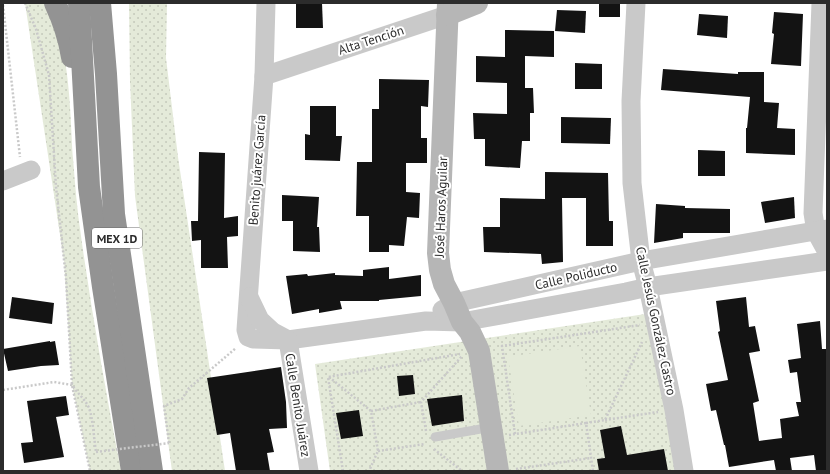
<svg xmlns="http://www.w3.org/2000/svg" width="830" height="474" font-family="'PT Sans',sans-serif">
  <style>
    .green { fill: url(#green-dots) }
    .pitch { fill: #e4ead9 }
    .building { fill: #131313 }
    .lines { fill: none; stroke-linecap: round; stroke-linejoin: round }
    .path { stroke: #c9c9c9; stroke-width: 2.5; stroke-dasharray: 2 2; stroke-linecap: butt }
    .lane { stroke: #c9c9c9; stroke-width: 9 }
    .street { stroke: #c9c9c9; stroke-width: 19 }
    .secondary { stroke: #b6b6b6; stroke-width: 22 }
    .highway { stroke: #939393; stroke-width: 22 }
    .path-bridge { stroke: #c9c9c9; stroke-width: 2.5; stroke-dasharray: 2 2; stroke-linecap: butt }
    .labels { text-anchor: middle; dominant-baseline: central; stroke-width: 4; stroke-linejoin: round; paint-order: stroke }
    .shield { fill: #fff; stroke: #6b6b6b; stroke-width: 1 }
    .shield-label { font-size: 12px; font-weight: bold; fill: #2c2c2c }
    .street-label { font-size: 13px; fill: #2c2c2c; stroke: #fff }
  </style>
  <defs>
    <pattern id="green-dots" width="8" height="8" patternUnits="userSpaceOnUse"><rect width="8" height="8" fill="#e4ead9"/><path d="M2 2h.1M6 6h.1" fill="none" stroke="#c4c9ba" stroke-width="1.8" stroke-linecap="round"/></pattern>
  </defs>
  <rect width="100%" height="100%" fill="#fff"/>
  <g class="green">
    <path d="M 25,3 L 43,3 C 71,34 70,117 73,158 C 75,184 77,210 81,236 C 92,315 106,393 121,471 L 90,471 L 72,385 L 64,261 Z"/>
    <polygon points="129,3 167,3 166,58 178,157 225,471 172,471 135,196 130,81"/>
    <polygon points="652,313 679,471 330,471 315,364"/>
  </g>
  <polygon class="pitch" points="580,346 591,415 519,426 508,357"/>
  <g class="building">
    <polygon points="296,3 322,3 323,28 296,28"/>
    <rect x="599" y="3" width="21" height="14"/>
    <polygon points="557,10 586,11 585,33 555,31"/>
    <polygon points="774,12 803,14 801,66 771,64 774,34 772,33"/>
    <polygon points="699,14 728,16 727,38 697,35"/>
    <polygon points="505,30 554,31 554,57 525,56 525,88 533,88 534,113 530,113 530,141 522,141 520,168 485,166 485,139 474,139 473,113 507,114 507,83 476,82 476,56 505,57"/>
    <polygon points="575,63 602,64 602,89 575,89"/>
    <polygon points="663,69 738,74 738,72 764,72 764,102 779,103 777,128 795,129 795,155 746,153 746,128 747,128 750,97 661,90"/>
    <polygon points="379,79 429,80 428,107 421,106 421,138 427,138 427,163 406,163 406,192 420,193 419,218 407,217 404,246 389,245 389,252 369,252 369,216 356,216 357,162 372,162 372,109 379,109"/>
    <polygon points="310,106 336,106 336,136 342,136 340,161 305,160 305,134 310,135"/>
    <polygon points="561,117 611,118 610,144 561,143"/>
    <polygon points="698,150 725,151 725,176 698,176"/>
    <polygon points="199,152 225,153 224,218 238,216 238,236 227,237 228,268 201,268 201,240 192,241 191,221 198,221"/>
    <polygon points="545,172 608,173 609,221 613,221 613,246 586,246 586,198 562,198 563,262 542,264 541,254 484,252 483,227 500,227 500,198 545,199"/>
    <polygon points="282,195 319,197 317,227 319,227 320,252 293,251 293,221 282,221"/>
    <polygon points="794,197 795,218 765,223 761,202"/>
    <polygon points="656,204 685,206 685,208 730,209 730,233 683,233 683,238 654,243"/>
    <polygon points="389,267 389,279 421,275 421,296 379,300 379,301 340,301 342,309 319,313 319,309 292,314 286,276 307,274 308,276 335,273 335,275 363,276 363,270"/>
    <polygon points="12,297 54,303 52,324 9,318"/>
    <polygon points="746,297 749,327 755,326 760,351 749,353 759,401 753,403 759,441 782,438 780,419 799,416 796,402 801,402 797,372 790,373 788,360 801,358 797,324 820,321 822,349 827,349 827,471 816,471 814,455 790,458 792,471 776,471 774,460 729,467 725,445 724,445 716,410 711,411 706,384 728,380 718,332 720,331 716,301"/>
    <polygon points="50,341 50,342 55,341 59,365 41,366 8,371 3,349"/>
    <polygon points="281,367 286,402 287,428 269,429 274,452 267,453 270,471 236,471 230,433 217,435 207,378"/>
    <polygon points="413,375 415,394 399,396 397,376"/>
    <polygon points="462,395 464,421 432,426 427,399"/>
    <polygon points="66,396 69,415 56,417 64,457 24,463 21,443 33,442 27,401"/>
    <polygon points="359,410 363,436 341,439 336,413"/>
    <polygon points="621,426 627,455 664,449 668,471 599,471 597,459 605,458 600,430"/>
  </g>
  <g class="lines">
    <g class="path">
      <polyline points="25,3 36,29 49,75 56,187 66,278 72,385 90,471"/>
      <polyline points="3,5 20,157"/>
      <polyline points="329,377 371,411 378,451 369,471"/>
      <path d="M 3,390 L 54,382 L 72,385 C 77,393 85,399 89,408 C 93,418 94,440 96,452"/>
      <polyline points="371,411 421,402"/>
      <polyline points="605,420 658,412"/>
      <polyline points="586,423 605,420 642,342"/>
      <polyline points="426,431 421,402 462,356"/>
      <polyline points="515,434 502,346 640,325"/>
      <polyline points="509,435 586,423 593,471"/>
      <polyline points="169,443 164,406 182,399 189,388 236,348"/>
      <polyline points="434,449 462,471"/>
      <polyline points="378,451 425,444"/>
      <polyline points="516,469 591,458"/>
      <polyline points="343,471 328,377 460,354"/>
    </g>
    <polyline class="lane" points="435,437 492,427"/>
    <g class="street">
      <polyline points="266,3 264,76 246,330 248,337 253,339 288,340 426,321 462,322 626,292 648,287 827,261"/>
      <polyline points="636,3 631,101 632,183 641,261 648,287 674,410 684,471"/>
      <polyline points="821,3 813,213 816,232 827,252"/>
      <polyline points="264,76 447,15"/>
      <polyline points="3,181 31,170"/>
      <polyline points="249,297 260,320 273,332 288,340 309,471"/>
      <polyline points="442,310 454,303 641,261 827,229"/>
    </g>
    <g class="secondary">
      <polyline points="448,3 438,253 440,270 444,284 454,303 462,322 470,332 479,351 498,471"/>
      <polyline points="447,15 477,3"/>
    </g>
    <g class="highway">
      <path d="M 55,3 C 63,20 69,38 72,57"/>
      <polyline points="79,3 89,187 103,287 132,471"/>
      <polyline points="100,3 106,74 114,214 152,471"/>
    </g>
    <polyline class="path-bridge" points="96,452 169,443"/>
  </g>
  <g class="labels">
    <rect class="shield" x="92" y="228" width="50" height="20" rx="3"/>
    <g class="shield-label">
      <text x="117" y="238">MEX 1D</text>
    </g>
    <g class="street-label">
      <text transform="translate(371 40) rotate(-18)">Alta Tención</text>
      <text transform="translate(257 170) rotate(-86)">Benito juárez García</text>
      <text transform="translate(441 207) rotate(-88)">José Haros Aguilar</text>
      <text transform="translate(576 276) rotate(-13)">Calle Poliducto</text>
      <text transform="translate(656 321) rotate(78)">Calle Jesús González Castro</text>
      <text transform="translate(298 405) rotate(81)">Calle Benito Juárez</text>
    </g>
  </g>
  <rect width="830" height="474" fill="none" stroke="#2c2c2c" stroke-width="8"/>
</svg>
